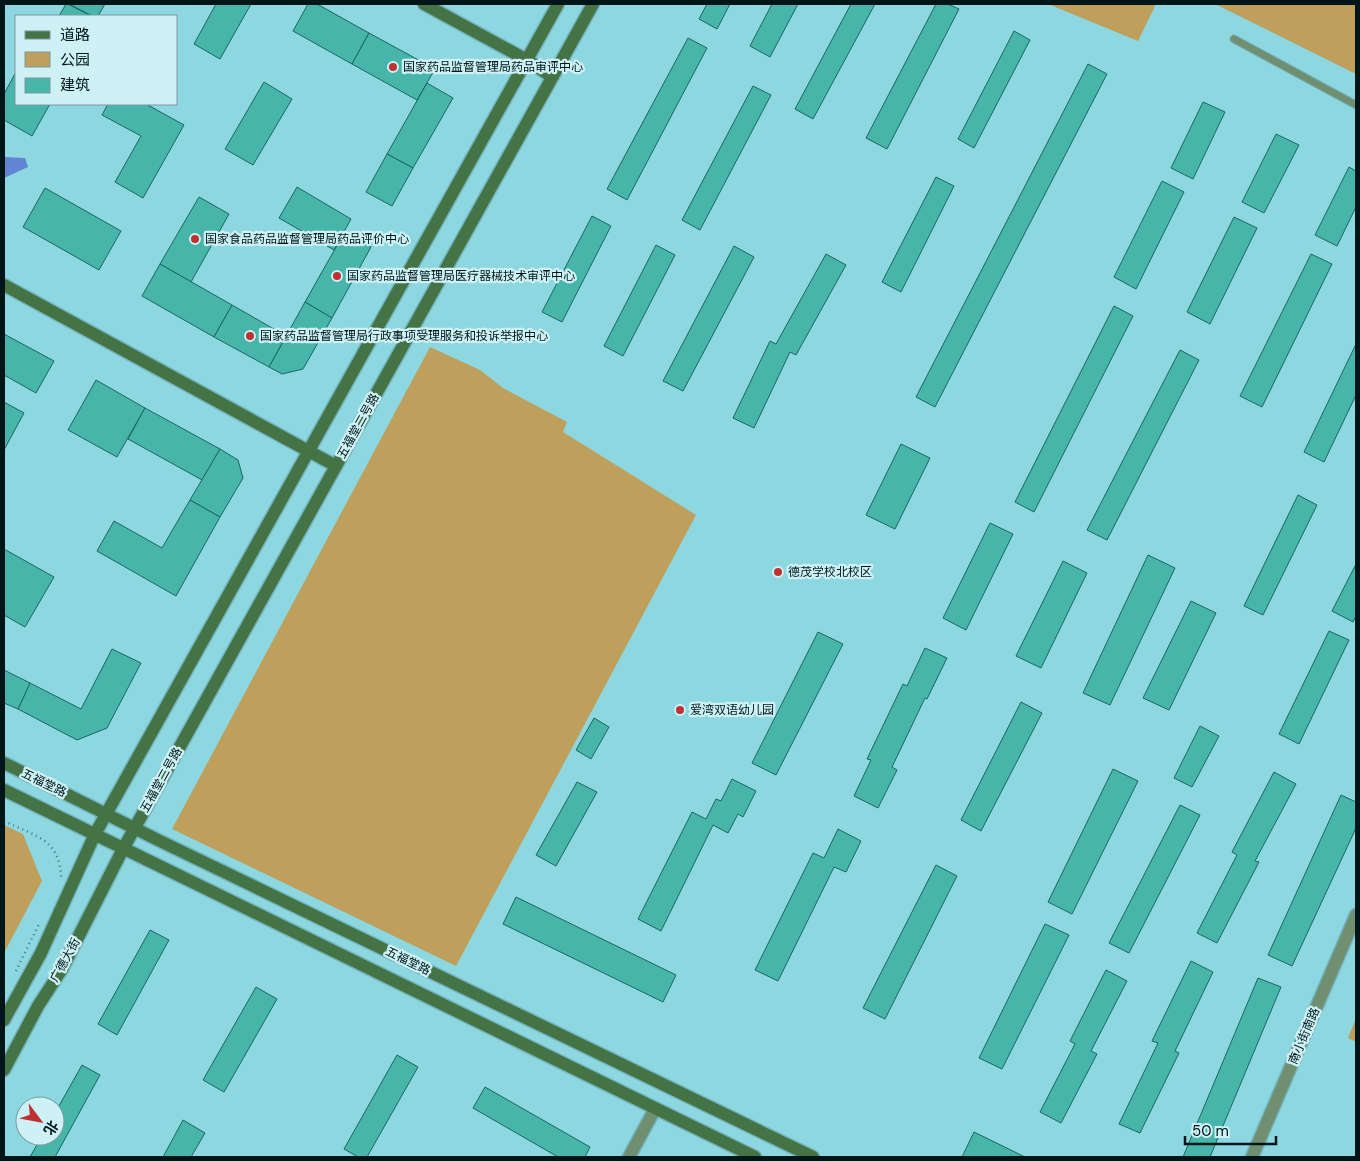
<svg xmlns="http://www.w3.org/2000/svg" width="1360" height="1161" font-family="'DM Sans','Noto Sans SC',sans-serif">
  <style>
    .green { fill: #be9f5c }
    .water { fill: #6284d3 }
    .building { fill: #48b5aa; stroke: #18675f }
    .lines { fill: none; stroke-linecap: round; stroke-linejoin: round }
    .lane-casing { stroke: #74b4bc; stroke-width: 9 }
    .street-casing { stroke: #74b4bc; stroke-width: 15 }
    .secondary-casing { stroke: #74b4bc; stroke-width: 15 }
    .path { stroke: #48787e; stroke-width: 2.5; stroke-dasharray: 1 4; stroke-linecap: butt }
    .lane { stroke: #708f71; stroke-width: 7 }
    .street { stroke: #708f71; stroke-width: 12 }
    .secondary { stroke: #447346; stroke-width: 12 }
    .poi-dot { fill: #bf3031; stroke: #cdf1f5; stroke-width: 2 }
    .labels { text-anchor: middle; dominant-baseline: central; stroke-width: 4.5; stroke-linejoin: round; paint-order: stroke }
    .poi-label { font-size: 12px; fill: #001518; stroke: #cdf1f5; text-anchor: start }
    .street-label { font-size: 12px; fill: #001518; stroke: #cdf1f5 }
  </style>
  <rect width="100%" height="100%" fill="#8dd7e0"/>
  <g class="green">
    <polygon points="1048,4 1156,4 1138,41"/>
    <polygon points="1215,4 1356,4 1356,74"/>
    <polygon points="430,347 480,370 503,388 567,422 563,432 696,515 456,966 172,829"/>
    <polygon points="4,825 23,834 42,881 4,953"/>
    <polygon points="1356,1018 1356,1042 1348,1038"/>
  </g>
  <polygon class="water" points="4,157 25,158 28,167 4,178"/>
  <g class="building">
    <polygon points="66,4 68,4 91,16 59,16"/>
    <polygon points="69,4 105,4 98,16 92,16"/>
    <polygon points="216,4 251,4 220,59 194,44"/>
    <polygon points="308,4 317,4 369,33 352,64 293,31"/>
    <polygon points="707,4 730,4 717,29 699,19"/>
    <polygon points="772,4 798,4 770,57 750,46"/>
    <polygon points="851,4 875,4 813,119 795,109"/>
    <polygon points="936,4 948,4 959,9 887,149 866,138"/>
    <polygon points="1014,31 1030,40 974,148 958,139"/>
    <polygon points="369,33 435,69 417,100 352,64"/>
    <polygon points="688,38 707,48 627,200 607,189"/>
    <polygon points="1088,64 1107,74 935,407 916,397"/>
    <polygon points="16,72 16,104 50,104 32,136 4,120 4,94"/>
    <polygon points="264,82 292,99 253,165 225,149"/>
    <polygon points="427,83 453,98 413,168 387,154"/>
    <polygon points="753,86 771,95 700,230 682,220"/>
    <polygon points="1203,102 1225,112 1193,179 1171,168"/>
    <polygon points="108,104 146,104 184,125 143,198 115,182 141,136 102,115"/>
    <polygon points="1276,134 1299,145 1264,213 1242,202"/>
    <polygon points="387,154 413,168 392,206 366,192"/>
    <polygon points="1349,167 1356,171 1356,207 1337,246 1315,235"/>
    <polygon points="936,177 954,186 901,292 882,282"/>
    <polygon points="1162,181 1184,192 1136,289 1114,277"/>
    <polygon points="297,187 351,219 334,250 279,218"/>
    <polygon points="45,188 121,231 99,270 23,227"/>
    <polygon points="199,197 229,214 191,282 160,264"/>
    <polygon points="592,216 611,226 562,322 542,312"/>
    <polygon points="1234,217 1257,228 1210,324 1187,312"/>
    <polygon points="344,233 371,247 332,318 305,302"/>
    <polygon points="656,245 675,255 623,356 604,346"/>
    <polygon points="734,246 754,257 683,391 663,381"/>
    <polygon points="826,254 846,265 796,355 790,352 754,428 733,418 770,341 776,344"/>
    <polygon points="1311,254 1332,264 1262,407 1240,396"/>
    <polygon points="160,264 232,305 214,337 142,296"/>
    <polygon points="305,302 332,318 303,369 282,374 269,367"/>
    <polygon points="232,305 286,336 269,367 214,337"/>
    <polygon points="1114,306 1133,316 1034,512 1015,502"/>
    <polygon points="4,334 54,361 36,393 4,375"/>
    <polygon points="1356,344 1356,395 1324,462 1304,452"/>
    <polygon points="1180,350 1199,360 1107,540 1087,530"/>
    <polygon points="96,380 145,408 117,457 68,430"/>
    <polygon points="4,402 24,413 4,450"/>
    <polygon points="145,408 220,449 202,480 128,439"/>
    <polygon points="901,444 930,458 895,529 866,515"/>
    <polygon points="220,449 238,460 243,478 220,517 190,500"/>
    <polygon points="1298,495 1317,505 1263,615 1244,606"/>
    <polygon points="190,500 220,517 176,596 97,551 114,521 162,548"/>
    <polygon points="990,523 1013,534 966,630 943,618"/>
    <polygon points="4,549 54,577 25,627 4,615"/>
    <polygon points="1148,555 1175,568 1110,705 1083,693"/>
    <polygon points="1063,561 1087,573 1041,668 1016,656"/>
    <polygon points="1356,564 1356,616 1353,622 1332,611"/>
    <polygon points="1191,601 1216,613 1169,710 1143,698"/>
    <polygon points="1329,631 1349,640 1299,744 1279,734"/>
    <polygon points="818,632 843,644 776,775 752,763"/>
    <polygon points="925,648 947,658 927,699 925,698 892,767 897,770 878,808 854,796 871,760 867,759 903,684 907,686"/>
    <polygon points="112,649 141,663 107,728 77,740 18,709 30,683 81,709"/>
    <polygon points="4,670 30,683 18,709 4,703"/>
    <polygon points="1021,702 1042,713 981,831 961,820"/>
    <polygon points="594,718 609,727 591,759 576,750"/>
    <polygon points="1200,726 1219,736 1192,787 1174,778"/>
    <polygon points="1113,769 1138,781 1072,914 1048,902"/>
    <polygon points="1274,772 1296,784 1255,861 1259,862 1217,943 1197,933 1237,855 1232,852"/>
    <polygon points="732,779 756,791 743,817 738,814 728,833 713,825 661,931 638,919 692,812 706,819 716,799 721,801"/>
    <polygon points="577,782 597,792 556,866 536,855"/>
    <polygon points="1341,795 1356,802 1356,828 1292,966 1268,955"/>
    <polygon points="1180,805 1200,815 1129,953 1109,943"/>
    <polygon points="838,829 861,841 846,872 834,867 778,981 755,970 813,853 824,858"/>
    <polygon points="936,865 957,876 885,1019 863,1008"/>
    <polygon points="516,897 676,975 663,1002 503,924"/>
    <polygon points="1045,924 1069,935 1002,1069 979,1058"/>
    <polygon points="150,930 169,940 117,1035 98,1024"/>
    <polygon points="1191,961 1213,972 1175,1051 1179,1053 1140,1133 1119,1124 1158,1043 1152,1041"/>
    <polygon points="1106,970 1127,981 1091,1051 1097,1054 1061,1123 1040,1112 1075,1044 1070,1041"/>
    <polygon points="1258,978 1281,987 1210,1157 1183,1157"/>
    <polygon points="256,987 277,999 224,1092 203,1080"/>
    <polygon points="397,1055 418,1067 367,1157 358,1157 344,1149"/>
    <polygon points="82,1065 100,1075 55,1157 30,1157 42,1136 55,1136 55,1113"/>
    <polygon points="485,1087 590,1147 585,1157 558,1157 473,1108"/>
    <polygon points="183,1120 205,1133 191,1157 163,1157"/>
    <polygon points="974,1132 1025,1157 962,1157"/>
  </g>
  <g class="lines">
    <defs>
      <polyline id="lane" points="1234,39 1356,105"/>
      <g id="street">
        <polyline points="629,1157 655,1109"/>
        <polyline points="1252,1157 1356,915"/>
      </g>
      <g id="secondary">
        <polyline points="424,4 527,60 552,77"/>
        <polyline points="4,285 336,466"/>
        <polyline points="4,763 160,841 813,1157"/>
        <polyline points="4,790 755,1157"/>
        <polyline points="4,1020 41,953 95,834 558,4"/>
        <polyline points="4,1070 38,1006 62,969 123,849 593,4"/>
      </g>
    </defs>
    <use href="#lane" class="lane-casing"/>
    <use href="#street" class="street-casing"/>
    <use href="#secondary" class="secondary-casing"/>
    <g class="path">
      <path d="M 4,821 C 34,836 60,838 61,878"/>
      <polyline points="16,971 40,922"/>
    </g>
    <use href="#lane" class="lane"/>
    <use href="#street" class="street"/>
    <use href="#secondary" class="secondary"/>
  </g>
  <g class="poi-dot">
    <circle cx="393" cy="67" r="5"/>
    <circle cx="195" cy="239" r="5"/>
    <circle cx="337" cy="276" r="5"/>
    <circle cx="250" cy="336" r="5"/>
    <circle cx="778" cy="572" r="5"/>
    <circle cx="680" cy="710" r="5"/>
  </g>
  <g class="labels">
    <g class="poi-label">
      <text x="403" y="67">国家药品监督管理局药品审评中心</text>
      <text x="205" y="239">国家食品药品监督管理局药品评价中心</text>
      <text x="347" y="276">国家药品监督管理局医疗器械技术审评中心</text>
      <text x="260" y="336">国家药品监督管理局行政事项受理服务和投诉举报中心</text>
      <text x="788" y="572">德茂学校北校区</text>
      <text x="690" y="710">爱湾双语幼儿园</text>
    </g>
    <g class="street-label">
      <text transform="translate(358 426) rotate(-61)">五福堂二号路</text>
      <text transform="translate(161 780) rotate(-61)">五福堂二号路</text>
      <text transform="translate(44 783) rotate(26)">五福堂路</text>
      <text transform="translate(65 960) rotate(-61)">广德大街</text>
      <text transform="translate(408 961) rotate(26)">五福堂路</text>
      <text transform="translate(1304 1036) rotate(-67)">南小街南路</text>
    </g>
  </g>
  <rect width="1360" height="1161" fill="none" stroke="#001518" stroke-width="10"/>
  <rect x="15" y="15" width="162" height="90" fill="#cdf1f5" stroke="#7b999d"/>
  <rect x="25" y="31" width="25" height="8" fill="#447346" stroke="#7b999d"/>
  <text x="60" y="40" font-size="15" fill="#001518">道路</text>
  <rect x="25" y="52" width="25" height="15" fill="#be9f5c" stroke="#7b999d"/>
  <text x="60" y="65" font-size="15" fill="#001518">公园</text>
  <rect x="25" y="78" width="25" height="15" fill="#48b5aa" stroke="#7b999d"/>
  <text x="60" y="90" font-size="15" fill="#001518">建筑</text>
  <g transform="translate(40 1121) rotate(122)"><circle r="24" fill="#cdf1f5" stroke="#7b999d"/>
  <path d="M0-4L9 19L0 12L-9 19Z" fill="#bf3031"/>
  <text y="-8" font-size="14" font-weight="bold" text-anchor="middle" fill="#001518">北</text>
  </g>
  <path d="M1185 1136v8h91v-8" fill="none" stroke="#001518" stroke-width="2.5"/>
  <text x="1192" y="1136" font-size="15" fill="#001518" stroke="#cdf1f5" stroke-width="4" paint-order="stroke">50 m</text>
</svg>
